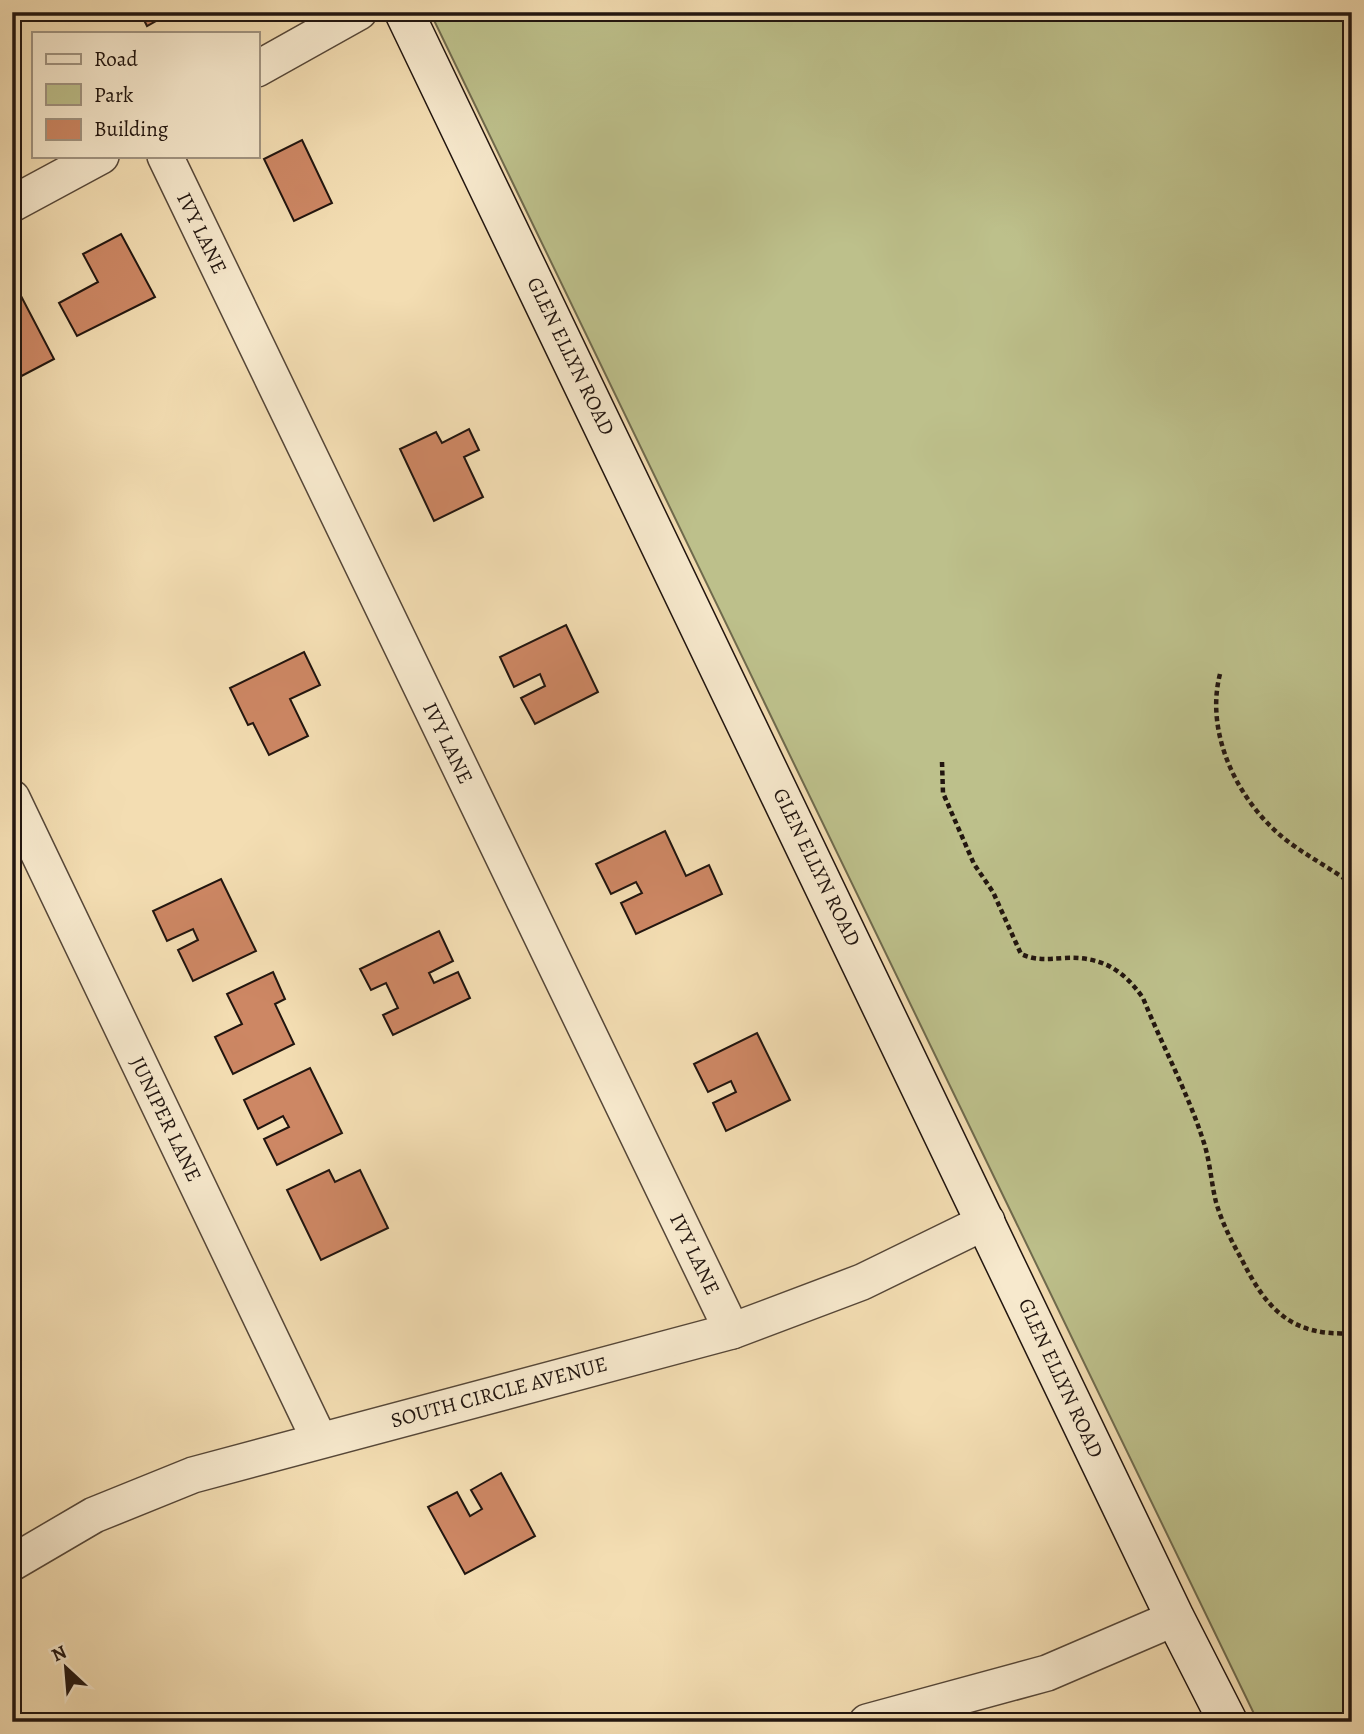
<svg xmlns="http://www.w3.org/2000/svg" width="1364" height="1734" font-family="Alegreya,serif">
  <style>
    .green { fill: #bdc08b; stroke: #6f6a4d; stroke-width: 2 }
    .building { fill: #cd8764; stroke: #21150f; stroke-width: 2 }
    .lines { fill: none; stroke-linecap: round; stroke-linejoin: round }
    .street-casing { stroke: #564738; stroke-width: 38 }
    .secondary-casing { stroke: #21150f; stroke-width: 41 }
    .path { stroke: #21150f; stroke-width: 4.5; stroke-dasharray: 5 3.5; stroke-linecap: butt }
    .street { stroke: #f7e9cd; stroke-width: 35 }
    .secondary { stroke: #f7e9cd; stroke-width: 38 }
    .labels { text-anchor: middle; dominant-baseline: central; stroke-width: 5; stroke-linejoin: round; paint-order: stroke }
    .street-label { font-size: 21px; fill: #21150f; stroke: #f7e9cd }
  </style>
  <rect width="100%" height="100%" fill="#f3ddb2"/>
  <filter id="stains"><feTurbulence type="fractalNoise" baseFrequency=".00286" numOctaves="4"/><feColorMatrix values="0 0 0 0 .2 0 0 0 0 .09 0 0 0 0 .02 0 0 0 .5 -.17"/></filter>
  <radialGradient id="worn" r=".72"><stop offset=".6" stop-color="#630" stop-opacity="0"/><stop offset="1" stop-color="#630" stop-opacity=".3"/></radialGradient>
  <polygon class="green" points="430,12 1352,12 1352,1722 1258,1722"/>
  <g class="building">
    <polygon points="140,12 172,12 147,26"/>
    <polygon points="302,140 332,203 294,221 264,159"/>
    <polygon points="121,234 155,297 77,336 59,303 98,282 83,254"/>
    <polygon points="21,296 54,359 12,381 12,301"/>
    <polygon points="469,429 479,450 464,457 483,497 434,521 400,449 436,432 442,443"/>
    <polygon points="566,625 598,692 535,724 521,698 545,686 540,674 514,687 500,657"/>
    <polygon points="304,652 320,685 290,699 308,736 269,755 253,723 248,725 230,688"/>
    <polygon points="665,831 686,876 709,865 722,894 636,934 621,903 642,893 636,882 611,894 596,864"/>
    <polygon points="221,879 256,951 193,981 178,950 198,940 193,929 167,941 153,911"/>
    <polygon points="439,931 453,961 429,973 434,983 458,972 470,998 393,1035 383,1015 398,1008 386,983 371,990 360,969"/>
    <polygon points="273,972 285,999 275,1004 294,1044 233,1074 215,1037 242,1024 227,994"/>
    <polygon points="757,1033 790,1100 726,1131 713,1103 736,1092 731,1081 708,1092 694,1064"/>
    <polygon points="310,1068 342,1133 277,1165 264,1139 289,1127 283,1116 258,1129 244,1100"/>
    <polygon points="329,1170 335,1182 360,1170 388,1228 321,1260 287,1190"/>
    <polygon points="501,1473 535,1536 465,1574 428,1507 457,1492 470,1516 482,1509 471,1490"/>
  </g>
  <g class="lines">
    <defs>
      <g id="street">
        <polyline points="257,69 359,12"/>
        <polyline points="165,156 732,1331"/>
        <polyline points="12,204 101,156"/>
        <polyline points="12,798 319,1439"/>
        <polyline points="12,1563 94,1515 193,1475 732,1331 862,1282 987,1221"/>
        <polyline points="867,1722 1047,1673 1175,1618"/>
      </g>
      <polyline id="secondary" points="404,12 1175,1618 1228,1722"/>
    </defs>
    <use href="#street" class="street-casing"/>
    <use href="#secondary" class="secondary-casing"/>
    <g class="path">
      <path d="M 1220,674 C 1205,732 1236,797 1280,835 C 1301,853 1329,867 1352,884"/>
      <path d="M 942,762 L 943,793 L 974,864 L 993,892 L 1021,954 C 1037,961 1047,959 1064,958 C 1100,956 1123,969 1143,998 C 1162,1045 1187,1091 1203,1140 C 1210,1160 1211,1182 1216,1202 C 1222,1223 1232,1242 1242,1260 C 1267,1310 1292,1337 1352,1333"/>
    </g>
    <use href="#street" class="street"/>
    <use href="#secondary" class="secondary"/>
  </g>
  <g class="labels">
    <g class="street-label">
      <text transform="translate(202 233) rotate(64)">IVY LANE</text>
      <text transform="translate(571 356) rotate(64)">GLEN ELLYN ROAD</text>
      <text transform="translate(448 743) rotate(64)">IVY LANE</text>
      <text transform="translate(817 867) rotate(64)">GLEN ELLYN ROAD</text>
      <text transform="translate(166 1119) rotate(64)">JUNIPER LANE</text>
      <text transform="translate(695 1254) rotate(64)">IVY LANE</text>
      <text transform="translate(1061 1378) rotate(65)">GLEN ELLYN ROAD</text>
      <text transform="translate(499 1392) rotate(-15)">SOUTH CIRCLE AVENUE</text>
    </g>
  </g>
  <rect width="1364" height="1734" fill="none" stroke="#f3ddb2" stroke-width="42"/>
  <rect x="14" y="14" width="1336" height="1706" fill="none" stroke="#21150f" stroke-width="3.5"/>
  <rect x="21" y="21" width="1322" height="1692" fill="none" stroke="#21150f" stroke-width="2"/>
  <rect x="32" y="32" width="228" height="126" fill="#f7e9cd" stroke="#a19481" stroke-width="2"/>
  <rect x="46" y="54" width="35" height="10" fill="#f7e9cd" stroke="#a19481" stroke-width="2"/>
  <text x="94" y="66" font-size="21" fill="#21150f">Road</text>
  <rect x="46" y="84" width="35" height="21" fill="#bdc08b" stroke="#a19481" stroke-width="2"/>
  <text x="94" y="102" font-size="21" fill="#21150f">Park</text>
  <rect x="46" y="119" width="35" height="21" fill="#cd8764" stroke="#a19481" stroke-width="2"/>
  <text x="94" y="136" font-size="21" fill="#21150f">Building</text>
  <g transform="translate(66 1668) rotate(334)" stroke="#f7e9cd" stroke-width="5" paint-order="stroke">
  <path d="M0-5L12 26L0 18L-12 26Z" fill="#21150f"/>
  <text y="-10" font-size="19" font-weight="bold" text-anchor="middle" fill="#21150f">N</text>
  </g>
  <rect width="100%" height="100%" filter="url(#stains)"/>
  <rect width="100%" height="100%" fill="url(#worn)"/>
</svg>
